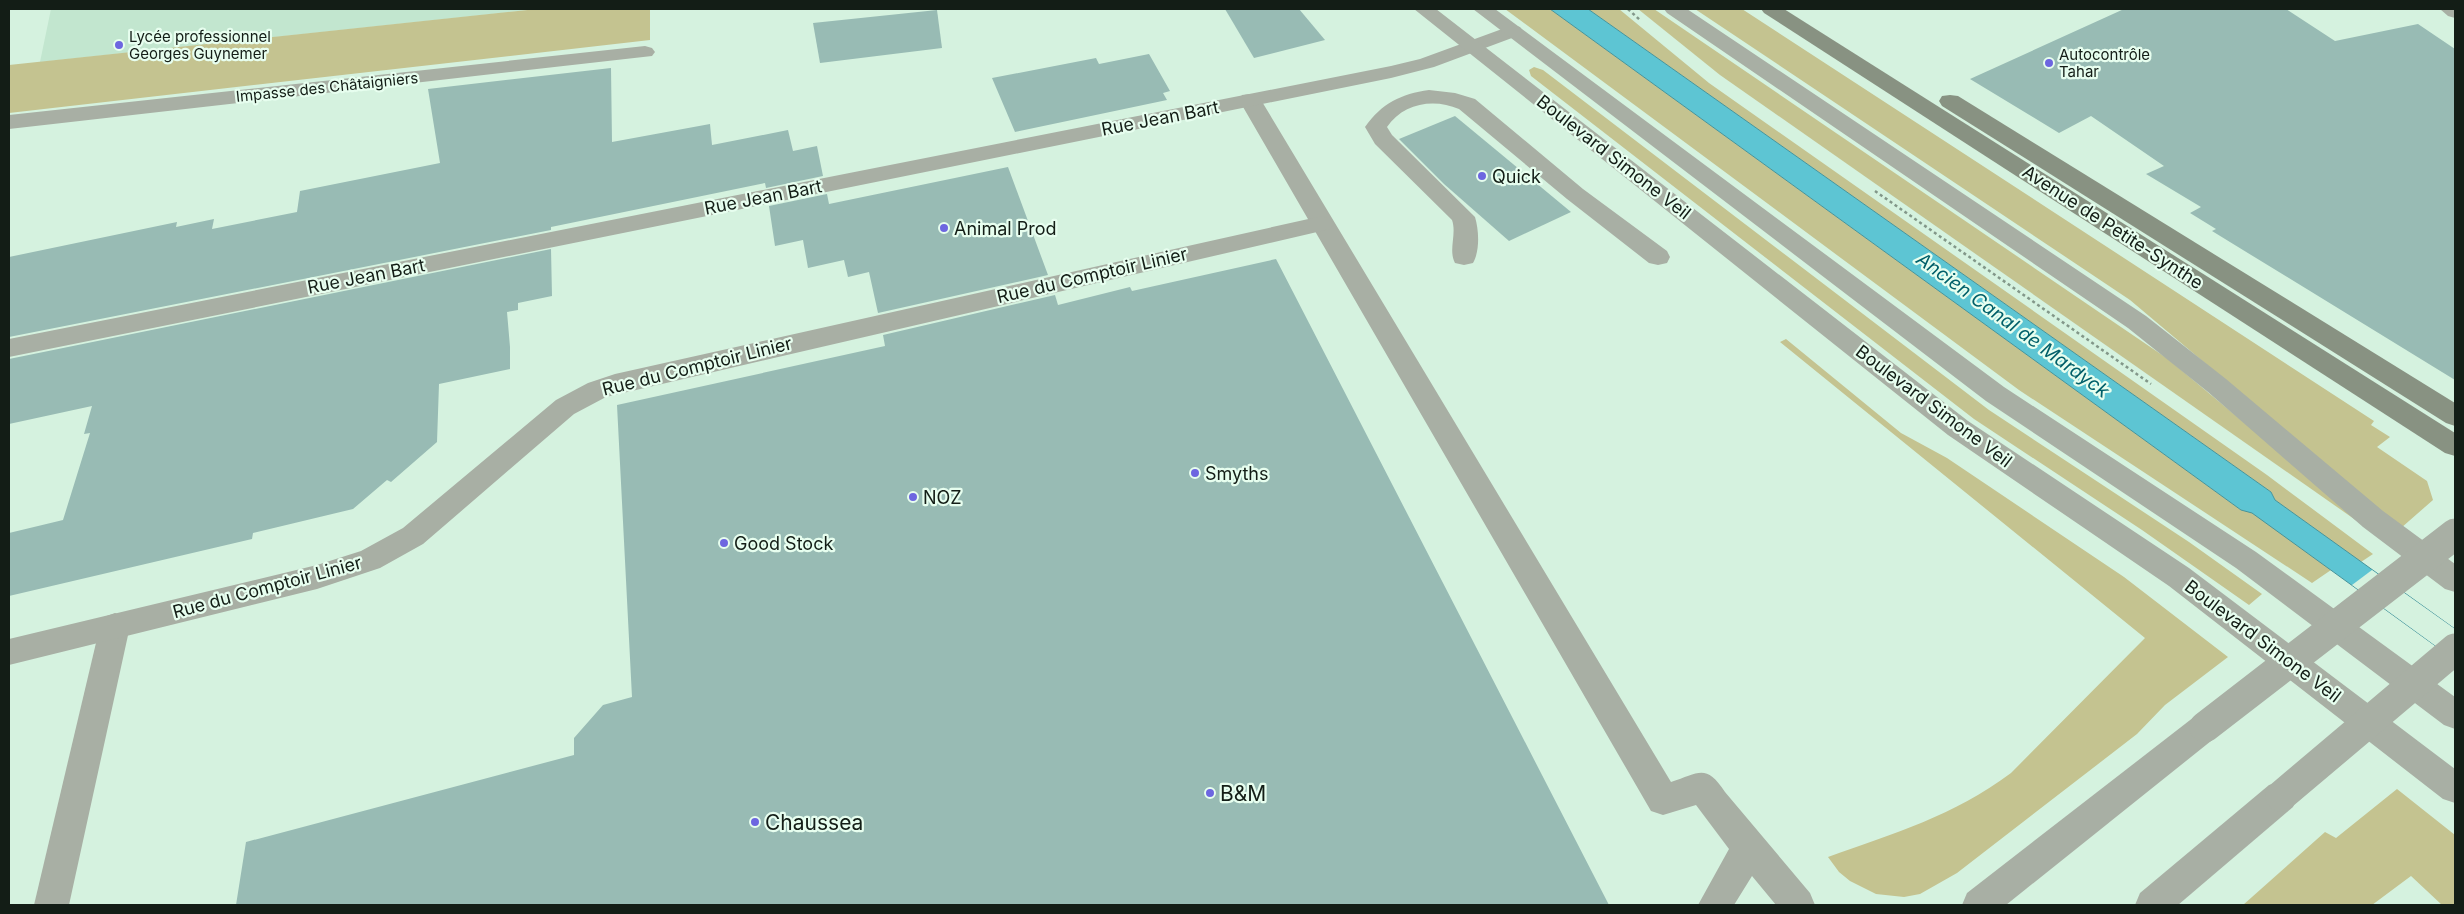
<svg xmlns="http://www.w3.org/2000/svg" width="2464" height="914" font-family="Inter,sans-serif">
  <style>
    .built { fill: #c2e6cf }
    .green { fill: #c4c390 }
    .water { fill: #5dc5d3; stroke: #47939a }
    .pier { fill: #d5f2df }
    .building { fill: #98bbb4 }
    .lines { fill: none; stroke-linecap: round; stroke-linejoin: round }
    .path { stroke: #829789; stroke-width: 2.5; stroke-dasharray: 3 3; stroke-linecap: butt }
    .service { fill: #a8afa4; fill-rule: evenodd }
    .minor { fill: #a8afa4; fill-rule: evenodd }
    .tertiary { fill: #a8afa4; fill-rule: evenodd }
    .secondary { fill: #889282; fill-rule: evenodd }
    .tertiary-bridge { stroke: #a8afa4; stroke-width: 31 }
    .poi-dot { fill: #6d66e0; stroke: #e7feef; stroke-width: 2 }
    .labels { text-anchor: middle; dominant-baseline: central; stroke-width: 4.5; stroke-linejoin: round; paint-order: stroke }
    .far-poi-label { font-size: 15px; fill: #131d16; stroke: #e7feef; text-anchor: start }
    .far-street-label { font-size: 15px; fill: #131d16; stroke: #e7feef }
    .street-label { font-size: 18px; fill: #131d16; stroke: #e7feef }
    .poi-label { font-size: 18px; fill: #131d16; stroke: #e7feef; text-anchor: start }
    .water-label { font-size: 19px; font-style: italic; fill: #005f69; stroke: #e7feef }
    .near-poi-label { font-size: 21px; fill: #131d16; stroke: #e7feef; text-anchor: start }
  </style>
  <rect width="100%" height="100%" fill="#d5f2df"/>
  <polygon class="built" points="51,9 537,9 40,62"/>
  <g class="green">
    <polygon points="537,9 650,9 650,40 9,113 9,65"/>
    <polygon points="1505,9 1550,9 2241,510 2252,512 2331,570 2312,583 2019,390"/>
    <polygon points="1588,9 1619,9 1709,83 2267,475 2373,554 2361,562 2275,500 2271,492"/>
    <polygon points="1638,9 1654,9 2168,359 2387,542 1720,75"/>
    <polygon points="1695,9 1742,9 2374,421 2371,425 2390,437 2377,447 2427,481 2433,500 2401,528 2130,300"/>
    <polygon points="1534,67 1543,70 1989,410 2189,542 2262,594 2249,605 2142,530 1974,419 1531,76 1529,70"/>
    <path d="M 1786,339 L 1901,433 L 1947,458 L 2124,577 L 2228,657 L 2165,705 L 2137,734 L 1957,873 L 1920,894 L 1904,897 L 1876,894 L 1850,881 L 1839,872 L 1828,857 C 1895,833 1953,816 2011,773 L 2145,638 L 1780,342 Z"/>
    <polygon points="2397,789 2455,835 2455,905 2442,905 2411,876 2372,905 2243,905 2325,832 2336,838"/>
  </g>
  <polygon class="water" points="1550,9 1588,9 2271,492 2275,500 2455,629 2455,660 2252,513 2241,510"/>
  <polygon class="pier" points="2372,570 2455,629 2455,660 2352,585"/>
  <g class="building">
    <polygon points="1225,9 1299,9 1325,40 1254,58"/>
    <polygon points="2124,9 2286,9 2335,41 2418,24 2455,49 2455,380 2212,231 2216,229 2190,213 2201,207 2146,174 2164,166 2091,116 2059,133 1970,79"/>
    <polygon points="937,10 942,48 820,63 813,23"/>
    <polygon points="1149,54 1170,91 1163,93 1167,100 1015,132 992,78 1096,58 1099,64"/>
    <polygon points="611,68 612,142 710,124 712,145 788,130 793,151 817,146 823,176 766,188 765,183 551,227 551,230 9,337 9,257 177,222 176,227 214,219 212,229 297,212 300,191 440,163 428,89"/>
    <polygon points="1455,116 1571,212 1509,241 1444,184 1399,139"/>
    <polygon points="1008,167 1048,275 878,313 869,272 848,277 844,260 808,268 803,240 775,246 769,206 827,194 829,204"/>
    <polygon points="551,249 552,296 518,303 518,310 507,312 510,347 510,369 439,384 437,442 391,482 387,480 353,509 253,533 252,539 9,596 9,533 63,520 90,433 84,434 92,406 9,424 9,359"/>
    <polygon points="1276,259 1609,905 236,905 246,842 574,755 574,738 603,705 632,697 617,405 885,346 883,335 1055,295 1058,305 1130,287 1132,291"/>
  </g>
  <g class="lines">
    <g class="path">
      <polyline points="1628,9 1640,20"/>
      <polyline points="1875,191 2151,384"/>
    </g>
    <g class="service">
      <polygon points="1664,9 1687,9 2146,316 2226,379 2383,511 2455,564 2455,592 2445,589 2363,527 2208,392 2128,328 1667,13"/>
      <polygon points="2440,9 2455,9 2455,18 2448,16"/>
      <polygon points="645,46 652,48 655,52 652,56 9,129 9,115"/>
      <path d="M 1429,90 L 1455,93 L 1475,99 L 1583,189 L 1667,251 L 1670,257 L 1667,263 L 1658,265 L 1649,263 L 1567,199 L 1459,109 C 1434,98 1403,103 1387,127 L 1392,135 L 1475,217 C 1479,230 1480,251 1473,263 L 1464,265 L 1455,263 C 1448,250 1457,234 1452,220 L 1375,144 L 1365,127 C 1382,103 1401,94 1429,90 Z"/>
      <path d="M 1250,94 L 1258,95 L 1261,100 L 1671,782 C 1699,773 1706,763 1725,792 L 1810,893 L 1815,905 L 1776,905 L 1752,876 L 1734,905 L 1698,905 L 1729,849 L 1696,805 L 1663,815 L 1651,811 L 1239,100 L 1242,95 Z"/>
      <polygon points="115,613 126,617 130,626 69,905 34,905 100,626 104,617"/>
    </g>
    <g class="minor">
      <polygon points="1513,25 1520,27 1523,31 1520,35 1434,67 1391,78 9,357 9,339 1391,66 1420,59"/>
      <polygon points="1322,216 1330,219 1334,224 1330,229 606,397 574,414 423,544 380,568 317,589 9,665 9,639 317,565 361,551 403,528 556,400 588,383 615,374"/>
    </g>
    <g class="tertiary">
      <polygon points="1414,9 1436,9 1968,421 2189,568 2455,769 2455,803 2443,799 2169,586 1948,435"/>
      <polygon points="1473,9 1495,9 2004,387 2256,552 2455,697 2455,729 2444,725 2236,568 1986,401"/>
      <polygon points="2205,713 2216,717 2221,727 2216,737 2006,905 1962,905 1967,893 2194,717"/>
      <polygon points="2281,781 2293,785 2298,796 2293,807 2178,905 2135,905 2140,893 2269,785"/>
    </g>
    <g class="secondary">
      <polygon points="1761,9 1784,9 2455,433 2455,456 2445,453 1764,13"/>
      <polygon points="1950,95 1958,96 2455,403 2455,426 2446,423 1942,106 1939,101 1942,96"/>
    </g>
    <g class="tertiary-bridge">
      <polyline points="2205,727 2455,534"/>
      <polyline points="2281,796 2455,649"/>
    </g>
  </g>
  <g class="poi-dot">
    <circle cx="119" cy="45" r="5"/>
    <circle cx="2049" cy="63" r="5"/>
    <circle cx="1482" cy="176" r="5"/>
    <circle cx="944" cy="228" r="5"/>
    <circle cx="1195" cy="473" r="5"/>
    <circle cx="913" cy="497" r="5"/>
    <circle cx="724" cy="543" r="5"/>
    <circle cx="1210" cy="793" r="5"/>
    <circle cx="755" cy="822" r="5"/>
  </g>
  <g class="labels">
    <g class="far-poi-label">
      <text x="129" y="36">Lycée professionnel<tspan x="129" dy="17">Georges Guynemer</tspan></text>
      <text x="2059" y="54">Autocontrôle<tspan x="2059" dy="17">Tahar</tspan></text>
    </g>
    <g class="far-street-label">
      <text transform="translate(327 87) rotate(-6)">Impasse des Châtaigniers</text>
    </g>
    <g class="street-label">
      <text transform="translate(1160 118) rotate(-11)">Rue Jean Bart</text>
      <text transform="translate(1614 157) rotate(38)">Boulevard Simone Veil</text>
      <text transform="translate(763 197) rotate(-11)">Rue Jean Bart</text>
      <text transform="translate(2113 227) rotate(33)">Avenue de Petite-Synthe</text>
      <text transform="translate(1092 275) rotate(-13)">Rue du Comptoir Linier</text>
      <text transform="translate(366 276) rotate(-11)">Rue Jean Bart</text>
      <text transform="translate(697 366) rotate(-14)">Rue du Comptoir Linier</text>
      <text transform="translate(1934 406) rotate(37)">Boulevard Simone Veil</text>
      <text transform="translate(267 587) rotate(-15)">Rue du Comptoir Linier</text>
      <text transform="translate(2263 641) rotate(37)">Boulevard Simone Veil</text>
    </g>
    <g class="poi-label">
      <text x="1492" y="176">Quick</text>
      <text x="954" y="228">Animal Prod</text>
      <text x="1205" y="473">Smyths</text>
      <text x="923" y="497">NOZ</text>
      <text x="734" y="543">Good Stock</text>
    </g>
    <g class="water-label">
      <text transform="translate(2013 325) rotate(36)">Ancien Canal de Mardyck</text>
    </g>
    <g class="near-poi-label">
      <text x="1220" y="793">B&amp;M</text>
      <text x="765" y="822">Chaussea</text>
    </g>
  </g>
  <rect width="2464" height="914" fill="none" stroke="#131d16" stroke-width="20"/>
</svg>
